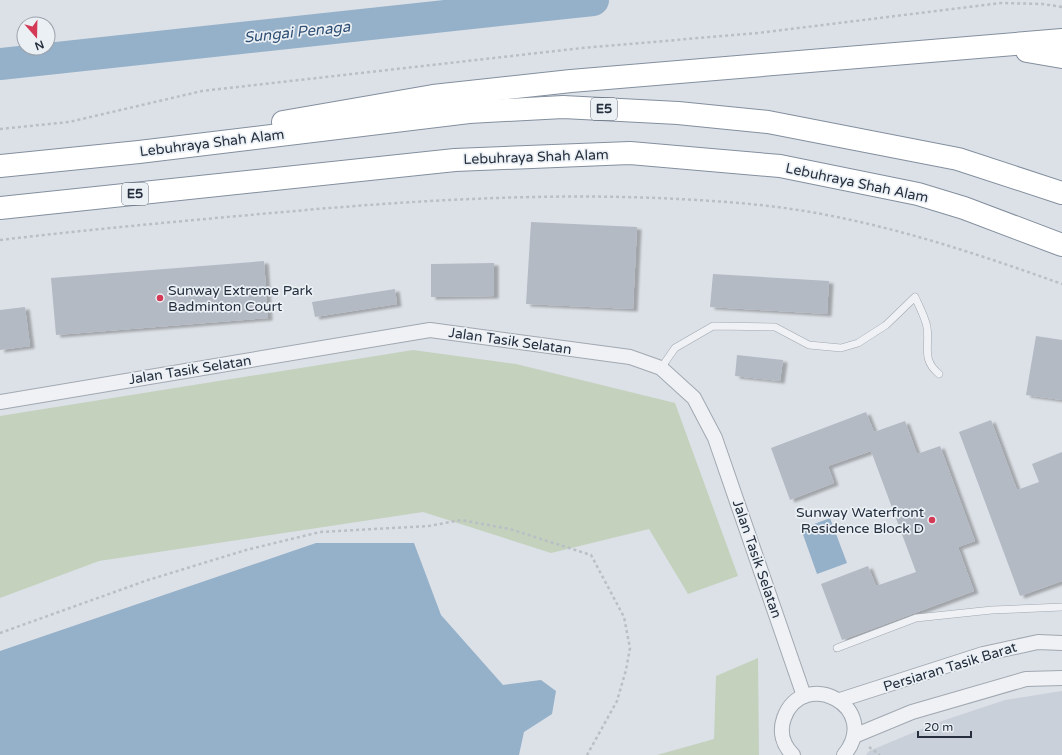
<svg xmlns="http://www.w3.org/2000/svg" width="1062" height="755" font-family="'Varela Round',sans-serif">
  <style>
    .built { fill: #cad0d9 }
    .green { fill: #c3d1bd }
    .water { fill: #95b0c9 }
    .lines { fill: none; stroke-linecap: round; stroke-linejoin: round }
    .river { stroke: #95b0c9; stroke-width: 32 }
    .building { fill: #b3bac4; filter: url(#shadow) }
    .lane-casing { stroke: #a1a8b1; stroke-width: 8 }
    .street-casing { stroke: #a1a8b1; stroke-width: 16 }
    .highway-casing { stroke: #838f9e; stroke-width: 24 }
    .path { stroke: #babfc5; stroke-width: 2.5; stroke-dasharray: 3 3; stroke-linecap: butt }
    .lane { stroke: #eff1f5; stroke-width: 7 }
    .street { stroke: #eff1f5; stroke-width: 14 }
    .highway { stroke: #fff; stroke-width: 22 }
    .poi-dot { fill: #d43956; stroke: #ebf0f5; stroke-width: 1.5 }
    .labels { text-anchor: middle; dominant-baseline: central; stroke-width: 3.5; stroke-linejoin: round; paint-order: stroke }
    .shield { fill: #ebf0f5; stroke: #606975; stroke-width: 1 }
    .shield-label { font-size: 13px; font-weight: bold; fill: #252f3e }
    .street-label { font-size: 14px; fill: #252f3e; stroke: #ebf0f5 }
    .poi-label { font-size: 14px; fill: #252f3e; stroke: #ebf0f5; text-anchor: start }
    .water-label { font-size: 15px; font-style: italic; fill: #2e4f73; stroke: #ebf0f5 }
  </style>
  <defs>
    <filter id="shadow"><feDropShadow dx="4.5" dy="2.5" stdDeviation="1" flood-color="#0004"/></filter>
  </defs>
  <rect width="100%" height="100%" fill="#dce1e7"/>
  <polygon class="built" points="1062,691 1062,755 866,755 869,751 939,722 1005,700"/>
  <g class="green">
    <polygon points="413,350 516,364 675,403 738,576 688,594 649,529 551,553 423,512 99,561 0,598 0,416"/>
    <polygon points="758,658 759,755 657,755 714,739 716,676"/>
  </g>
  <g class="water">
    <polygon points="830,518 847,563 817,574 801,529"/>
    <polygon points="316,543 414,543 441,615 503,685 541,680 556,691 552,714 524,732 519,755 0,755 0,651"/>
  </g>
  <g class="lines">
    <polyline class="river" points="0,64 593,0"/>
  </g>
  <g class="building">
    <polygon points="531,222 637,227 633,309 526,304"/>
    <polygon points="264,261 268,318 56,335 51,278"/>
    <polygon points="494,263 494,296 431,297 431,264"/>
    <polygon points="713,274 829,281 827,314 710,307"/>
    <polygon points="395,289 397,304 315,317 312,302"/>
    <polygon points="25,307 30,346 0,350 0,310"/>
    <polygon points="1036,336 1062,340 1062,400 1026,395"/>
    <polygon points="737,355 783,360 780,381 735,376"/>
    <polygon points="866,412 874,432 905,421 917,454 940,446 975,541 958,547 974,591 842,640 821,584 868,566 876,586 916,572 871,451 828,466 834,483 790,500 771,448"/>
    <polygon points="991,420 1017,490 1039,482 1032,464 1062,452 1062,581 1020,596 959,432"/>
  </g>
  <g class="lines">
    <defs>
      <g id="lane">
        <path d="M 661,368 L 675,348 L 713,326 L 775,327 L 809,345 L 841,348 L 858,343 L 886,325 L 915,297 C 919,306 925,317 927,327 C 930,347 921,359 939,374"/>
        <polyline points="837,648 916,618 992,610 1062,607"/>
      </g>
      <g id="street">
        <polyline points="0,402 430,330 630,357 661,368 694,398 715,438 804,696"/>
        <polyline points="840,700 983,654 1038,642 1062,643"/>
        <polyline points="854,736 912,712 1026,679 1062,678"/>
        <path d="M 793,755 C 783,745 779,732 784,718 C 803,666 883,707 844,755"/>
      </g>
      <g id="highway">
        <polyline points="1027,51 1062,57"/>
        <polyline points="283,122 433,96 571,81 1062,40"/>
        <polyline points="0,166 139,152 469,112 563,107 678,113 768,122 958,159 1062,193"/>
        <polyline points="0,208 455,160 630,153 780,166 918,194 964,208 1062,245"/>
      </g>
    </defs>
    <use href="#lane" class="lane-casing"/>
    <use href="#street" class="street-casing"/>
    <use href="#highway" class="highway-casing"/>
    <g class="path">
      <polyline points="0,129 69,122 202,91 582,48 758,33 1001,3 1043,4 1062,7"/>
      <path d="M 0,240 C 102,228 204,219 306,210 C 457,197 609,190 760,205 C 864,216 964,249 1062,284"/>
      <polyline points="0,633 148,580 246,550 320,532 429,526 461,520 510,529 591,555 624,617 630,648 626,670 617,701 587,755"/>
      <polyline points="869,747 880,755"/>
    </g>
    <use href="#lane" class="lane"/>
    <use href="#street" class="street"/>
    <use href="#highway" class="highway"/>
  </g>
  <g class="poi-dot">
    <circle cx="160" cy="298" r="4"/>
    <circle cx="932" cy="520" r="4"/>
  </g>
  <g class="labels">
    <g class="shield">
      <rect x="591" y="98" width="26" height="22" rx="3"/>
      <rect x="122" y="183" width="26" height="22" rx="3"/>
    </g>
    <g class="shield-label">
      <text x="604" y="109">E5</text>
      <text x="135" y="194">E5</text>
    </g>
    <g class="street-label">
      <text transform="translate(212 143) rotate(-7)">Lebuhraya Shah Alam</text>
      <text transform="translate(536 157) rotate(-2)">Lebuhraya Shah Alam</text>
      <text transform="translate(857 183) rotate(12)">Lebuhraya Shah Alam</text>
      <text transform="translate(510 341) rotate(8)">Jalan Tasik Selatan</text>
      <text transform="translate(190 370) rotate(-9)">Jalan Tasik Selatan</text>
      <text transform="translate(757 559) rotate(71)">Jalan Tasik Selatan</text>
      <text transform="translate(950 667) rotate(-17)">Persiaran Tasik Barat</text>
    </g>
    <g class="poi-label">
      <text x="168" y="290">Sunway Extreme Park<tspan x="168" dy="16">Badminton Court</tspan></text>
      <text x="924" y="512" text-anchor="end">Sunway Waterfront<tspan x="924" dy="16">Residence Block D</tspan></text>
    </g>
    <g class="water-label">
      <text transform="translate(297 32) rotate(-6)">Sungai Penaga</text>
    </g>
  </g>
  <g transform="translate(36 36) rotate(160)"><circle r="19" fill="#ebf0f5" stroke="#9ca3ac"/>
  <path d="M0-3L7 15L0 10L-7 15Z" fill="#d43956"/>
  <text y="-6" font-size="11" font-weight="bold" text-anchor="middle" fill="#252f3e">N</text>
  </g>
  <path d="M918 731v6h53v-6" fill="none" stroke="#252f3e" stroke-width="2"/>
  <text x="924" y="731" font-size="12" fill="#252f3e" stroke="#ebf0f5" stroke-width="3" paint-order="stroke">20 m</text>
</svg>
